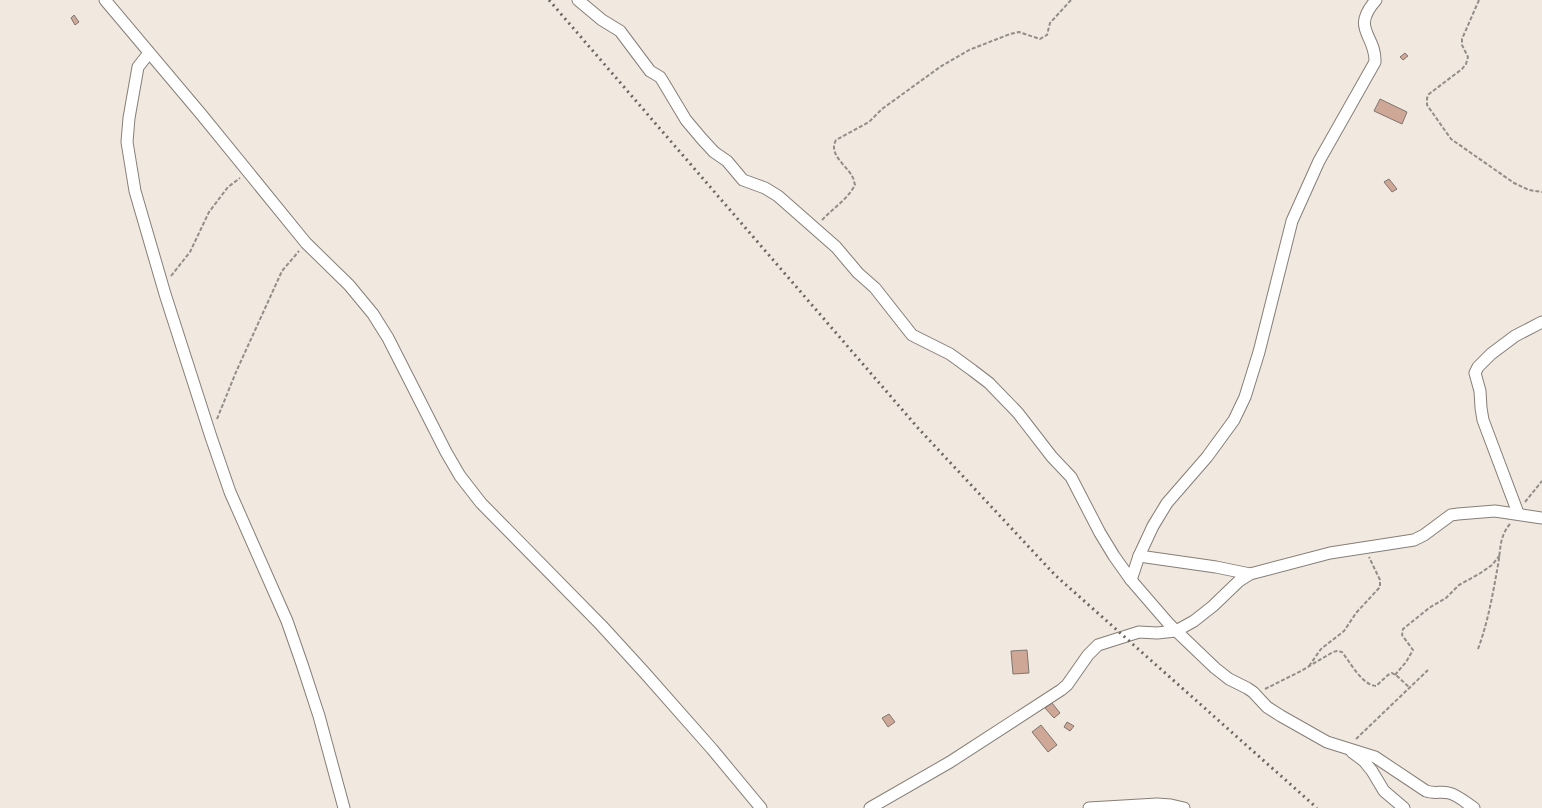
<svg xmlns="http://www.w3.org/2000/svg" width="1542" height="808" font-family="Bitter,serif">
  <style>
    .building { fill: #cfa796; stroke: #7f7570 }
    .lines { fill: none; stroke-linecap: round; stroke-linejoin: round }
    .minor-casing { stroke: #867e77; stroke-width: 13 }
    .path { stroke: #948d87; stroke-width: 2; stroke-dasharray: 4 2; stroke-linecap: butt }
    .minor { stroke: #fff; stroke-width: 11 }
    .rail { stroke: #6d6762; stroke-width: 3; stroke-dasharray: 2 4; stroke-linecap: butt }
  </style>
  <rect width="100%" height="100%" fill="#f1e8e0"/>
  <g class="building">
    <polygon points="74,15 79,22 75,25 71,18"/>
    <polygon points="1405,53 1408,56 1403,60 1400,57"/>
    <polygon points="1380,99 1407,112 1402,124 1374,111"/>
    <polygon points="1389,179 1397,189 1392,192 1384,182"/>
    <polygon points="1027,650 1029,673 1013,674 1011,651"/>
    <polygon points="1052,703 1060,713 1054,718 1045,708"/>
    <polygon points="889,714 895,722 888,727 882,718"/>
    <polygon points="1067,722 1074,726 1070,731 1064,727"/>
    <polygon points="1041,725 1057,745 1048,752 1032,732"/>
  </g>
  <g class="lines">
    <defs>
      <g id="minor">
        <polyline points="105,0 201,114 306,243 349,285 373,314 388,338 446,452 460,476 481,503 601,625 644,672 712,749 761,808"/>
        <path d="M 578,0 L 602,20 L 620,31 L 650,71 L 660,77 L 662,80 L 686,120 L 702,139 L 714,152 L 727,161 L 743,180 L 765,188 L 778,196 L 836,247 L 858,273 L 875,288 L 912,335 L 950,354 L 972,370 L 989,383 L 1018,413 L 1052,457 L 1071,477 L 1100,533 L 1114,556 L 1131,580 L 1169,624 L 1215,668 L 1229,679 L 1247,688 L 1253,692 L 1267,707 L 1281,716 L 1327,742 L 1375,757 L 1426,791 C 1434,794 1441,791 1449,793 C 1458,795 1466,803 1474,808"/>
        <polyline points="149,53 138,67 129,118 127,142 135,191 165,294 211,437 230,492 287,621 302,664 319,716 344,808"/>
        <polyline points="1518,513 1483,420 1481,408 1480,391 1475,373 1478,367 1491,354 1515,336 1542,322"/>
        <polyline points="1139,556 1216,567 1250,574"/>
        <path d="M 1131,580 L 1139,556 L 1153,526 L 1167,503 L 1207,457 L 1234,420 L 1245,397 L 1259,352 L 1292,221 L 1319,161 L 1375,62 C 1376,34 1350,30 1376,0"/>
        <polyline points="1352,752 1364,761 1372,771 1384,791 1404,808"/>
        <polyline points="870,808 950,762 1061,690 1067,685 1088,655 1098,645 1139,632 1157,633 1176,631 1194,621 1213,606 1239,581 1250,574 1330,553 1414,540 1424,535 1451,515 1458,514 1495,511 1542,518"/>
        <polyline points="1089,808 1157,804 1171,805 1184,808"/>
      </g>
    </defs>
    <use href="#minor" class="minor-casing"/>
    <g class="path">
      <polyline points="1479,0 1462,39 1462,45 1468,57 1466,64 1462,69 1429,94 1427,98 1427,105 1451,139 1514,183 1529,190 1542,192"/>
      <path d="M 822,220 C 833,208 847,200 855,185 C 854,182 854,179 852,176 C 846,165 828,154 836,140 L 869,122 L 882,109 L 940,67 L 969,50 L 1010,34 L 1019,32 L 1040,39 L 1047,35 L 1050,23 L 1071,0"/>
      <polyline points="171,276 190,252 209,212 228,187 240,178"/>
      <polyline points="217,419 236,372 282,271 299,251"/>
      <polyline points="1525,502 1542,481"/>
      <path d="M 1478,649 C 1488,622 1493,593 1498,565 C 1501,549 1499,537 1510,524"/>
      <polyline points="1309,666 1321,649 1344,631 1356,613 1380,587 1380,580 1369,557"/>
      <polyline points="1395,675 1406,662 1413,650 1402,635 1403,629 1429,608 1446,598 1459,585 1479,574 1492,565 1500,555"/>
      <path d="M 1265,689 L 1301,671 L 1333,652 L 1337,651 L 1342,652 C 1350,662 1362,685 1376,686 L 1388,675 L 1392,673 L 1397,676 L 1410,688"/>
      <polyline points="1356,739 1428,670"/>
    </g>
    <use href="#minor" class="minor"/>
    <polyline class="rail" points="549,0 918,428 1055,575 1317,808"/>
  </g>
</svg>
